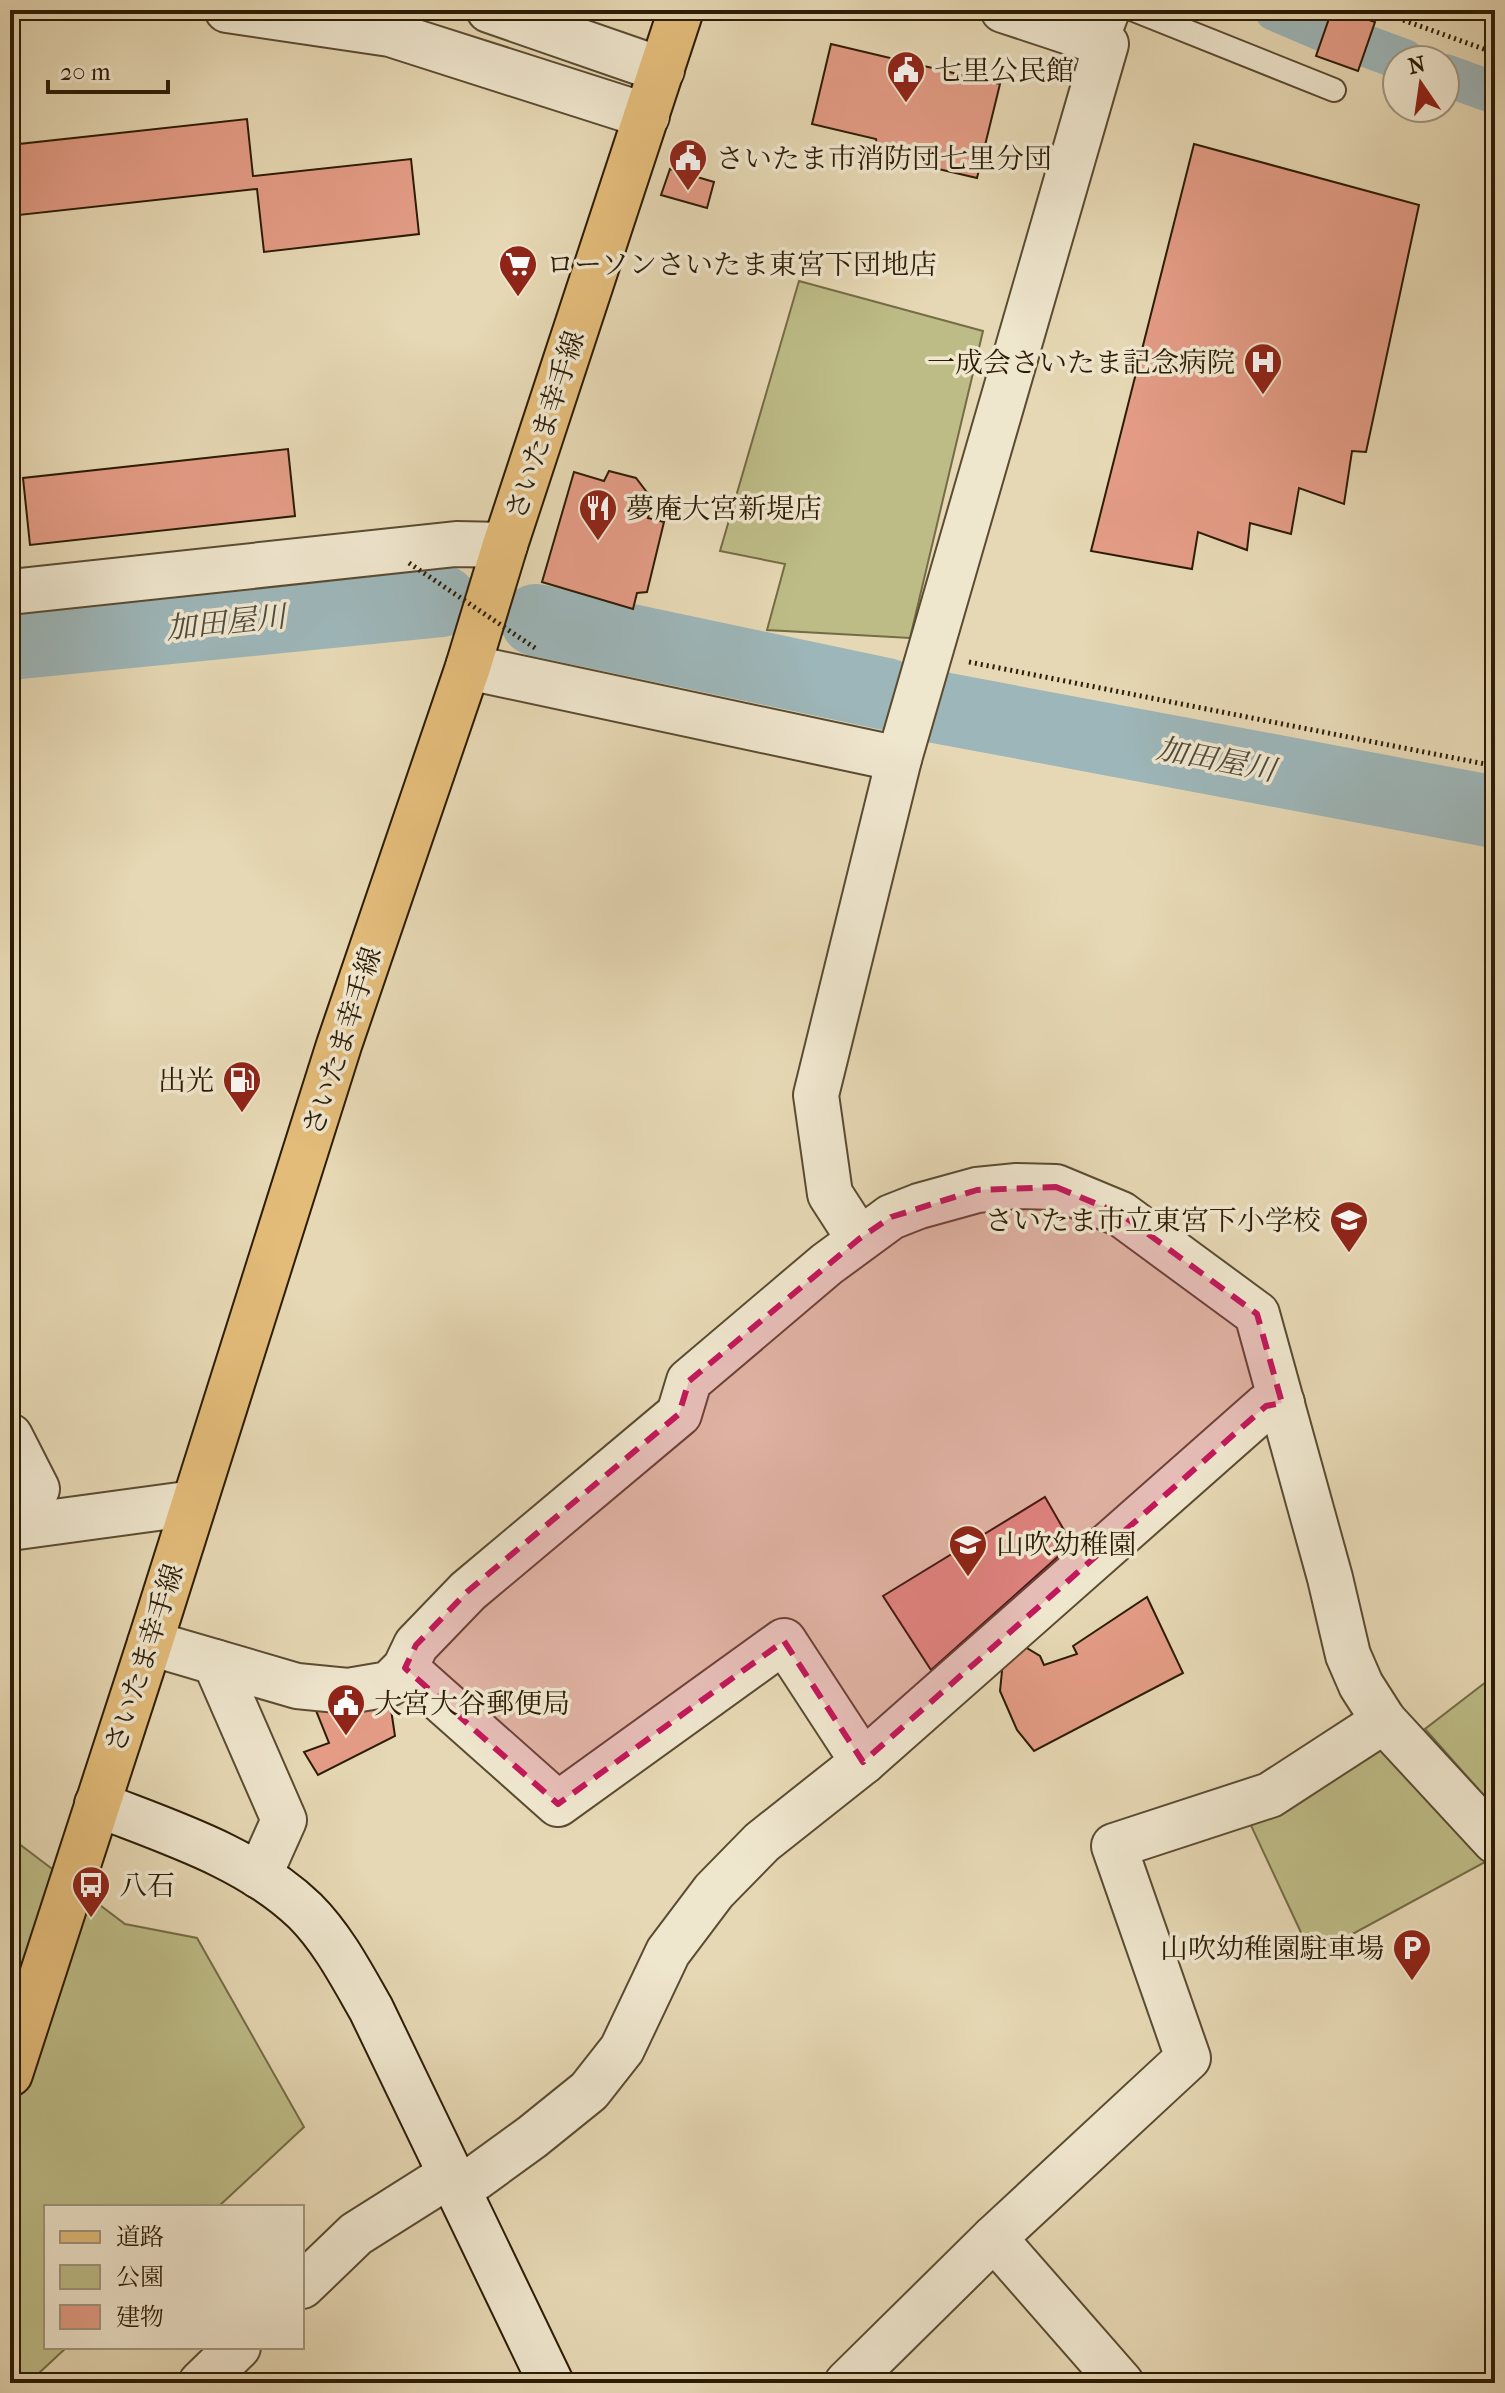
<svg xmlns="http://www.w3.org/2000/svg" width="1505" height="2393" font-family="'IM FELL French Canon','Noto Serif JP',serif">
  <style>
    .green { fill: #bdbc87; stroke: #746c46; stroke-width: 2 }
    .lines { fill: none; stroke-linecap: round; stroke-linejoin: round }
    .canal { stroke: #9db6b9; stroke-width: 42 }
    .river { stroke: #9db6b9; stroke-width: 72 }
    .building { fill: #e49c86; stroke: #2c1c05; stroke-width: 2 }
    .lane-casing { stroke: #5a4b31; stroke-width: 26 }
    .street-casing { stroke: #5a4b31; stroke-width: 48 }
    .secondary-casing { stroke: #2c1c05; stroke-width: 48 }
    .primary-casing { stroke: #2c1c05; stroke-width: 48 }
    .path { stroke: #2c1c05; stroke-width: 5; stroke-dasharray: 2 4; stroke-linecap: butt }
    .lane { stroke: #efe6ce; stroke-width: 22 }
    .street { stroke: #efe6ce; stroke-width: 44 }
    .secondary { stroke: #efe6ce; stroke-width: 44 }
    .primary { stroke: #e3bc7a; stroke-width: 44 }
    .path-bridge { stroke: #2c1c05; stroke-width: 5; stroke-dasharray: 2 4; stroke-linecap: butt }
    .marked { fill: #c2185b; fill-opacity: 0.2; stroke: #c2185b; stroke-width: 6; stroke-dasharray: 16 10; stroke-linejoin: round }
    .labels { text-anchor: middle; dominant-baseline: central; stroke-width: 7; stroke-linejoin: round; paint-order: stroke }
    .poi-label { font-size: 28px; fill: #2c1c05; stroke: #efe6ce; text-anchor: start }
    .street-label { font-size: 28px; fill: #2c1c05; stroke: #efe6ce }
    .water-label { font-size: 30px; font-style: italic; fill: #4e4a3b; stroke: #efe6ce }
  </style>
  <rect width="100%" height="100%" fill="#e6d8b4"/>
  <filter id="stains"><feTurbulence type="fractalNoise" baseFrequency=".0025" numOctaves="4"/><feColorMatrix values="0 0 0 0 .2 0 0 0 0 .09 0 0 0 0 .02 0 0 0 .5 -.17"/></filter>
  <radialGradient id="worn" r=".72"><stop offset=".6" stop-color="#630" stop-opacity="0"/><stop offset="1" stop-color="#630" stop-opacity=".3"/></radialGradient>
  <g class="green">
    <polygon points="799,281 983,331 910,638 767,630 785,564 720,551"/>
    <polygon points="1495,1675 1495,1808 1425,1729"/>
    <polygon points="1378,1738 1487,1861 1312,1956 1247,1817"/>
    <polygon points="10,1837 125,1924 197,1938 304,2127 218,2207 46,2207 46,2347 67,2347 39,2373 10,2377"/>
  </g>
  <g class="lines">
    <g class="canal">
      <polyline points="1275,10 1324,31"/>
      <polyline points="1366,46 1404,60"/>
      <polyline points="1445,75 1495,93"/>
    </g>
    <g class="river">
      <polyline points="536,620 886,694"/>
      <polyline points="10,644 442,601"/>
      <polyline points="936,707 1495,812"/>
    </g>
  </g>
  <g class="building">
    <polygon points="540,10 593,10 588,25"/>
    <polygon points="1332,10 1340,10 1375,22 1358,71 1316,56"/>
    <polygon points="831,44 1000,84 977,178 878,155 876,139 812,124"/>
    <polygon points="247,119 253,176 411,159 419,234 264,252 257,189 10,216 10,145"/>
    <polygon points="1194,144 1419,205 1366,452 1352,451 1344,504 1299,488 1291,534 1250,523 1247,550 1198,532 1192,569 1091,551"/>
    <polygon points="670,169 714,182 707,208 661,195"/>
    <polygon points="288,449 295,516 30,545 23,478"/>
    <polygon points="609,471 636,478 652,499 648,518 664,522 647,592 637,593 633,609 542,582 574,472 604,481"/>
    <polygon points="1045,1497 1072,1544 931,1670 883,1596"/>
    <polygon points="1147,1597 1183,1673 1034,1751 1017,1730 1000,1691 1003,1661 1025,1647 1040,1656 1044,1665 1077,1654 1073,1646"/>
    <polygon points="389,1696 395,1736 318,1775 304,1752 329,1743 313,1703"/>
  </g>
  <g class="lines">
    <defs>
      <g id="lane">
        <polyline points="1134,10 1334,90"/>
        <polyline points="1106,44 1119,10"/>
      </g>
      <g id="street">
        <polyline points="227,10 390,34 647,116"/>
        <polyline points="489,10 662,70"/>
        <polyline points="10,592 456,544 505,545"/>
        <polyline points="468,667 899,759"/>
        <polyline points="859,1239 830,1194 816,1095 899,759 1106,44 1003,10"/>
        <polyline points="10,1436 37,1489 10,1493"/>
        <polyline points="10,1528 194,1503"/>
        <polyline points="150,1643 297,1686 348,1691 389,1684 405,1668 416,1645 468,1591 679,1414 689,1381 827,1264 891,1217 919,1206 977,1190 1017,1186 1056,1187 1121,1214 1257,1314 1330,1578 1348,1655 1361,1685 1384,1721 1495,1841"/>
        <polyline points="215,1662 284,1820 259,1876"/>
        <polyline points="405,1668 558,1804 784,1641 863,1762"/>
        <polyline points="459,2190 532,2137 589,2091 622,2049 668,1952 714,1891 762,1842 863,1762 1266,1406 1282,1403"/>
        <polyline points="994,2238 1121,2383"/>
        <polyline points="302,2286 356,2234 451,2174"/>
        <polyline points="201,2383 238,2347"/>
        <polyline points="847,2383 994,2238 1188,2058 1114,1846 1270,1795 1384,1721"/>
      </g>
      <path id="secondary" d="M 97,1804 C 168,1832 249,1857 305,1911 C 333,1939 352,1976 371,2009 L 551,2383"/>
      <polyline id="primary" points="10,2074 150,1643 339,1045 468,667 505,545 681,10"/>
    </defs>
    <use href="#lane" class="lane-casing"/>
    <use href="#street" class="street-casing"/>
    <use href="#secondary" class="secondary-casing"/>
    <use href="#primary" class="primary-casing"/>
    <g class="path">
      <polyline points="1375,10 1495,53"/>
      <polyline points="969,662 1495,766"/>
    </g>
    <use href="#lane" class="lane"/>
    <use href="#street" class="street"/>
    <use href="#secondary" class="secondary"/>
    <use href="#primary" class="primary"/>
    <polyline class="path-bridge" points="409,563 535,648"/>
  </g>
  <path class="marked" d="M 1056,1187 L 1121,1214 L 1257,1314 L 1282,1403 L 1266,1406 L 863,1762 L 784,1641 L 558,1804 L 405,1668 L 416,1645 L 468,1591 L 679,1414 L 689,1381 L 859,1239 L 891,1217 L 977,1190 Z"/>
  <defs>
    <symbol id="civic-pin" viewBox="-11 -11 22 30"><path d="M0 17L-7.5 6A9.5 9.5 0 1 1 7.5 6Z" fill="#8f2418" stroke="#efe6ce"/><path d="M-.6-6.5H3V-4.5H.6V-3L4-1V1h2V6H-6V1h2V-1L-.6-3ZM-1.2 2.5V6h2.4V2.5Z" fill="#fff"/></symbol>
    <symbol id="supermarket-pin" viewBox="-11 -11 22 30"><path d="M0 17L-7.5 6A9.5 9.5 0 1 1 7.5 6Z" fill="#8f2418" stroke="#efe6ce"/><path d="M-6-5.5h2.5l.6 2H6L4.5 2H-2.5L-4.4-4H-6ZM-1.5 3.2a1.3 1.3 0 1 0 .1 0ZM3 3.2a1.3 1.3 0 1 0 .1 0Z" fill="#fff"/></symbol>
    <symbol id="hospital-pin" viewBox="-11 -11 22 30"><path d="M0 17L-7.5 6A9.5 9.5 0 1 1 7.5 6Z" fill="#8f2418" stroke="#efe6ce"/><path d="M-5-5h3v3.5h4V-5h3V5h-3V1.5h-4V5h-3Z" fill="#fff"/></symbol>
    <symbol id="restaurant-pin" viewBox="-11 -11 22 30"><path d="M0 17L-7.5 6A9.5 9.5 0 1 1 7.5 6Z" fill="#8f2418" stroke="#efe6ce"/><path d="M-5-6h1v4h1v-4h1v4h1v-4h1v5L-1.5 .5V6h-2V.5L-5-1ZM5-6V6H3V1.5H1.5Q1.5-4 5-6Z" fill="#fff"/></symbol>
    <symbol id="fuel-pin" viewBox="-11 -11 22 30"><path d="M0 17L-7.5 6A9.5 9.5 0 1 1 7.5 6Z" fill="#8f2418" stroke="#efe6ce"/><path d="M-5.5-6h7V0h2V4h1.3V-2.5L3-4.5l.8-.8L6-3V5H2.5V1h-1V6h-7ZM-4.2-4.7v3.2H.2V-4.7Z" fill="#fff"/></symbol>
    <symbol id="school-pin" viewBox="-11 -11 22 30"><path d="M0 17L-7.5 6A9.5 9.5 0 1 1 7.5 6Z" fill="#8f2418" stroke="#efe6ce"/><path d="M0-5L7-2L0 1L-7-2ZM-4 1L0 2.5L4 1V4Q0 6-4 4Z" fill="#fff"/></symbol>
    <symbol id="bus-pin" viewBox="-11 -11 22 30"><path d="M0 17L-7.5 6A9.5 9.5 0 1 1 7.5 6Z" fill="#8f2418" stroke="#efe6ce"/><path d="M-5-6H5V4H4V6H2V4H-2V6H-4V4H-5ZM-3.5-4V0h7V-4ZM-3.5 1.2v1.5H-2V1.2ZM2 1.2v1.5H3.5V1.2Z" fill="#fff"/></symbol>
    <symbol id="parking-pin" viewBox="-11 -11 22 30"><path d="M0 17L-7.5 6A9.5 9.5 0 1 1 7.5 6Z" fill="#8f2418" stroke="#efe6ce"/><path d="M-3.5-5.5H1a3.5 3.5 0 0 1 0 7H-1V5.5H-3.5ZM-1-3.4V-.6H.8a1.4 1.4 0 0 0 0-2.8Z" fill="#fff"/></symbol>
  </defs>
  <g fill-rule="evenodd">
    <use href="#civic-pin" x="884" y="48" width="44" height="60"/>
    <use href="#civic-pin" x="666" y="136" width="44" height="60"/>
    <use href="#supermarket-pin" x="496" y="242" width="44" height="60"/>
    <use href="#hospital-pin" x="1241" y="340" width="44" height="60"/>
    <use href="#restaurant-pin" x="576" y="486" width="44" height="60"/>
    <use href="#fuel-pin" x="220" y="1058" width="44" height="60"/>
    <use href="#school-pin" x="1327" y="1198" width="44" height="60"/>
    <use href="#school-pin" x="946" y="1522" width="44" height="60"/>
    <use href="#civic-pin" x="324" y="1681" width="44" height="60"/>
    <use href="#bus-pin" x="69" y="1863" width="44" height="60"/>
    <use href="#parking-pin" x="1390" y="1926" width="44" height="60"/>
  </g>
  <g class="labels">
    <g class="poi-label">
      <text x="934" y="70">七里公民館</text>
      <text x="716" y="158">さいたま市消防団七里分団</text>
      <text x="546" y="264">ローソンさいたま東宮下団地店</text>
      <text x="1235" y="362" text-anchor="end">一成会さいたま記念病院</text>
      <text x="626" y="508">夢庵大宮新堤店</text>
      <text x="214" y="1080" text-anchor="end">出光</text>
      <text x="1321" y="1220" text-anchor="end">さいたま市立東宮下小学校</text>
      <text x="996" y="1544">山吹幼稚園</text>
      <text x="374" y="1703">大宮大谷郵便局</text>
      <text x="119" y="1885">八石</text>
      <text x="1384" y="1948" text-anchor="end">山吹幼稚園駐車場</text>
    </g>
    <g class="street-label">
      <text transform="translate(545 425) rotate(-72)">さいたま幸手線</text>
      <text transform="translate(342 1041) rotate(-72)">さいたま幸手線</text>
      <text transform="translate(144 1658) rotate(-72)">さいたま幸手線</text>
    </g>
    <g class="water-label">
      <text transform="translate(226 623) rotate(-6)">加田屋川</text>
      <text transform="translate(1216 760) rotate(11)">加田屋川</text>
    </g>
  </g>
  <rect width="1505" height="2393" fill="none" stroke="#e6d8b4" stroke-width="40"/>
  <rect x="12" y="12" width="1481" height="2369" fill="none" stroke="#2c1c05" stroke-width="4"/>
  <rect x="20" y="20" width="1465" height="2353" fill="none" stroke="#2c1c05" stroke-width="2"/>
  <rect x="44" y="2205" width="260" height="144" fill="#efe6ce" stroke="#a1957e" stroke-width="2"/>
  <rect x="60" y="2231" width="40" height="12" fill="#e3bc7a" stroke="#a1957e" stroke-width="2"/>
  <text x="116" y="2245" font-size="24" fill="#2c1c05">道路</text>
  <rect x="60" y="2265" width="40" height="24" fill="#bdbc87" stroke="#a1957e" stroke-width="2"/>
  <text x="116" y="2285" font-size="24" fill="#2c1c05">公園</text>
  <rect x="60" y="2305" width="40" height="24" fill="#e49c86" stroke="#a1957e" stroke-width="2"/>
  <text x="116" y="2325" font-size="24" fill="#2c1c05">建物</text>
  <g transform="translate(1421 84) rotate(347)"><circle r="38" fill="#efe6ce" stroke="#a1957e" stroke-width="2"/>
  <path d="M0-6L14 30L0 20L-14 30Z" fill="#8f2418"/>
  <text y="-12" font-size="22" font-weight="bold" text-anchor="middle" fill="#2c1c05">N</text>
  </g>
  <path d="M48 80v12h120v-12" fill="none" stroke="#2c1c05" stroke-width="4"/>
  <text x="60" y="80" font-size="24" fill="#2c1c05" stroke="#efe6ce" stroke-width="6" paint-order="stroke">20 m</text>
  <rect width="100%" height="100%" filter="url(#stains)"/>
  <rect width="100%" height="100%" fill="url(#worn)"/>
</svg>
